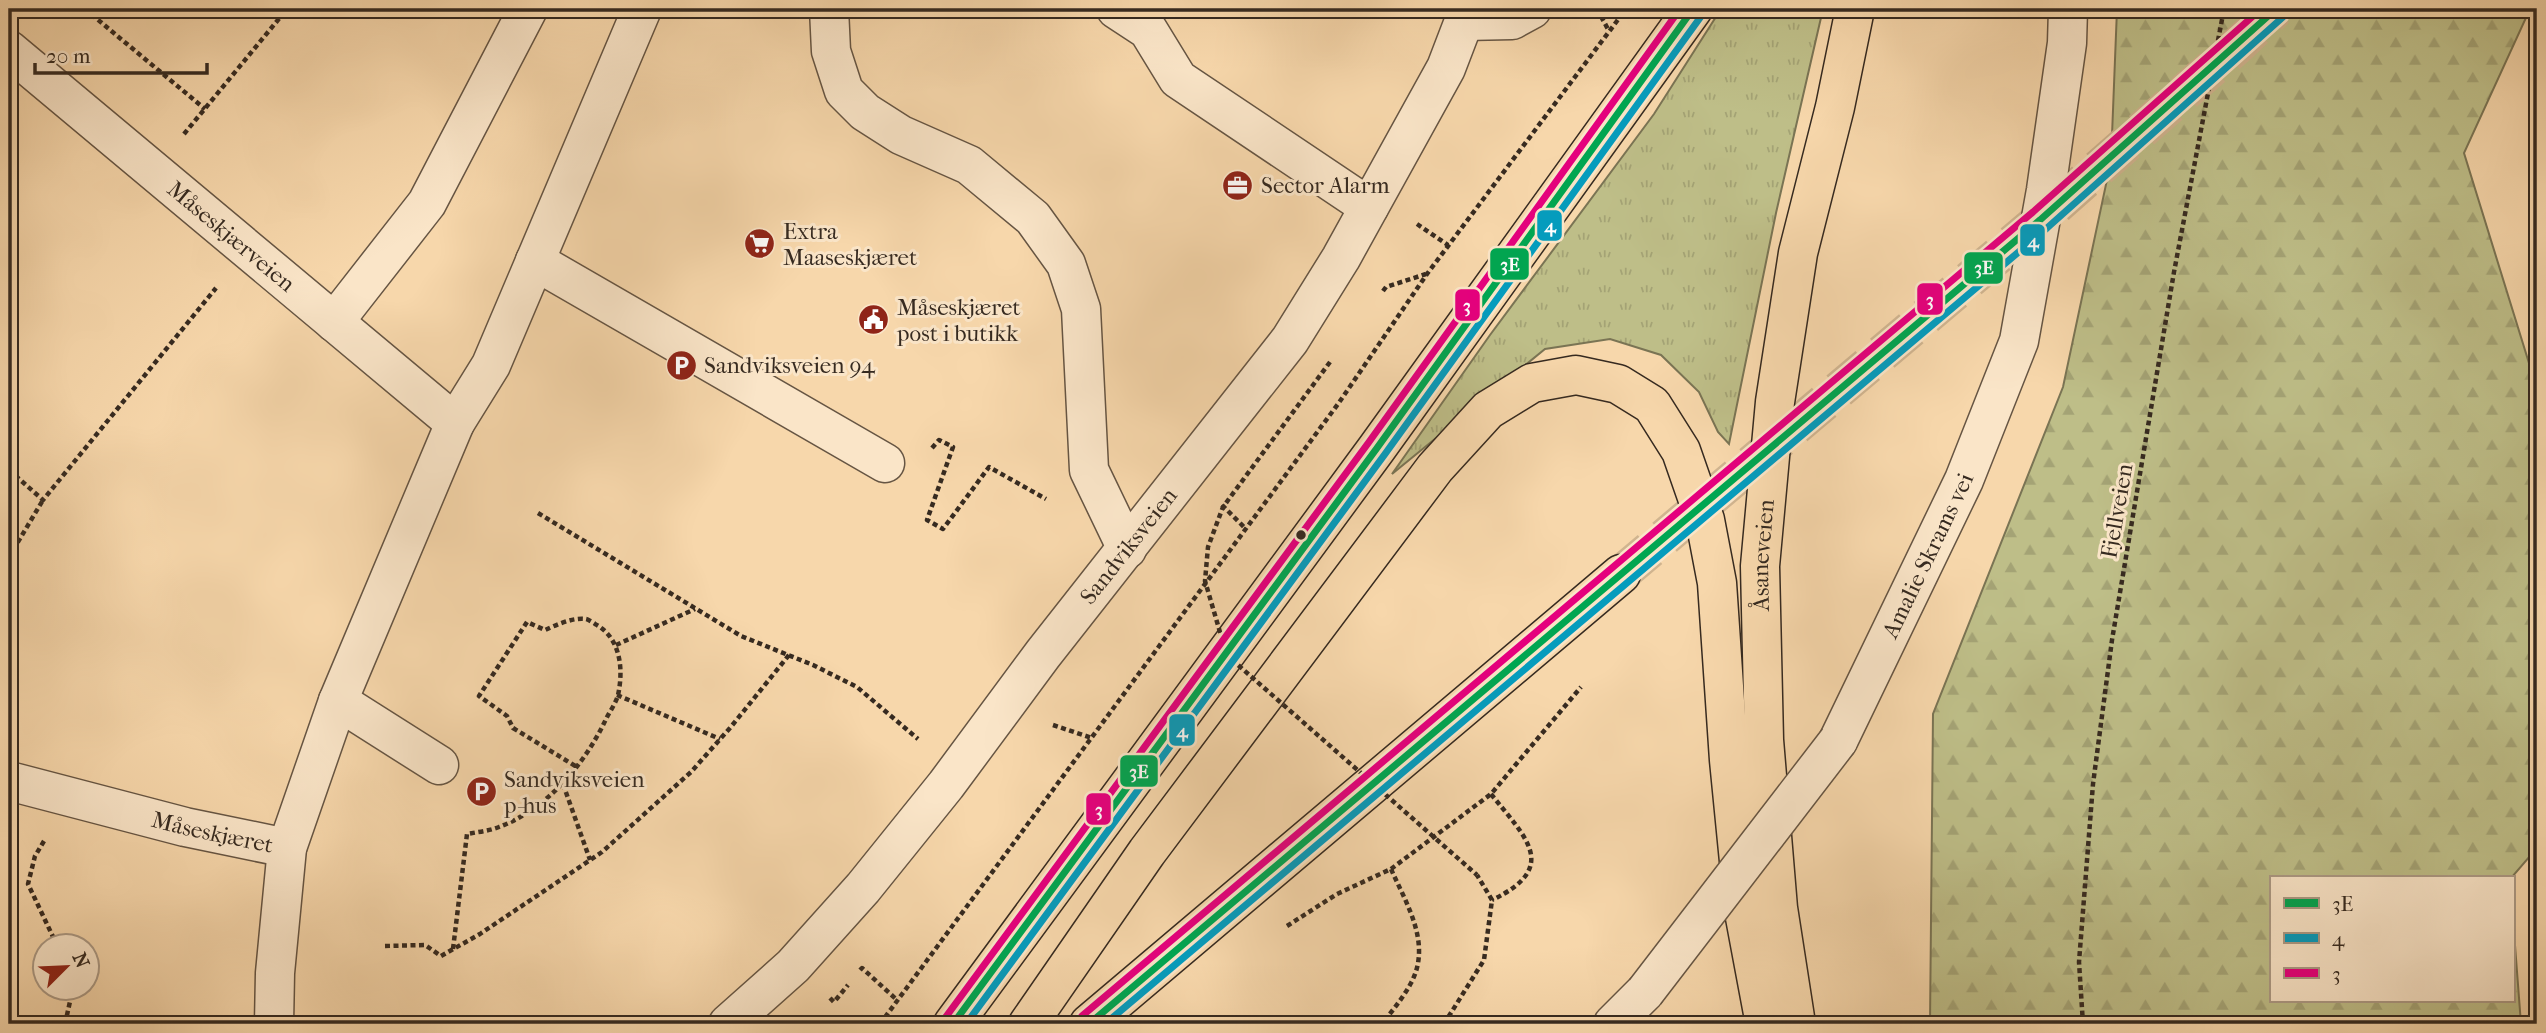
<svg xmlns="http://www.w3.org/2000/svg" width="2546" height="1033" font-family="'IM FELL French Canon',serif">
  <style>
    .grass { fill: url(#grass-tufts); stroke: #7a7454; stroke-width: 2 }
    .forest { fill: url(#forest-firs); stroke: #7a7454; stroke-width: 2 }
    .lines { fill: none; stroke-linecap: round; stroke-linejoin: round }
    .highway-tunnel { stroke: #d0b48f; stroke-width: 38; stroke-dasharray: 38 19; stroke-linecap: butt }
    .minor-casing { stroke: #665543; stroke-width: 41 }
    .highway-casing { stroke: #362a20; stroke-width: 41 }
    .path { stroke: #362a20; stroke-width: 4.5; stroke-dasharray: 5 3.5; stroke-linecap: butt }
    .minor { stroke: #fae5c8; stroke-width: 38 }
    .highway { stroke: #f7d7ab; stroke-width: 38 }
    .minor-bridge-casing { stroke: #665543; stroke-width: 41; stroke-linecap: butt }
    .path-bridge { stroke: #362a20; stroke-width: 4.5; stroke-dasharray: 5 3.5; stroke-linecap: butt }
    .minor-bridge { stroke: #fae5c8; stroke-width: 38 }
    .bus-1-casing { stroke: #fae5c8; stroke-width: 12 }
    .bus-2-casing { stroke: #fae5c8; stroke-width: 12 }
    .bus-3-casing { stroke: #fae5c8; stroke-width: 12 }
    .bus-1 { stroke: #00a651; stroke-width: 7 }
    .bus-2 { stroke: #059cbd; stroke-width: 7 }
    .bus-3 { stroke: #e5007d; stroke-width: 7 }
    .bus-dot { fill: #362a20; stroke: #fae5c8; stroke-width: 2.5 }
    .labels { text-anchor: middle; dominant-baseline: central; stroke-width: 6; stroke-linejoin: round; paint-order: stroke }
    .poi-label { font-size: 23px; fill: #362a20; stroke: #fae5c8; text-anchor: start }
    .street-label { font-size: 23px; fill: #362a20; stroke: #fae5c8 }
    .line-badge { stroke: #fae5c8; stroke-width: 2.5 }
    .badge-label { font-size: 19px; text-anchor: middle; font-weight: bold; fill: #fff }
  </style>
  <defs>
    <pattern id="grass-tufts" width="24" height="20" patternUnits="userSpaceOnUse" patternTransform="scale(1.75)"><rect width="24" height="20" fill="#bebe88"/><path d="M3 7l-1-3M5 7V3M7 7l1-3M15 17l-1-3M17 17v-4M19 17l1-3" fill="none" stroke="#a4a375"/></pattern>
    <pattern id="forest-firs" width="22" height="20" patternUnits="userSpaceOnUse" patternTransform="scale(1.75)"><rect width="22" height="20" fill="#bebe88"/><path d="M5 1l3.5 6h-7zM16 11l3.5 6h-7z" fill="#a4a375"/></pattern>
  </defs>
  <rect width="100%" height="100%" fill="#f7d7ab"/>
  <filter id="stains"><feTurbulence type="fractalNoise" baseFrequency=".00286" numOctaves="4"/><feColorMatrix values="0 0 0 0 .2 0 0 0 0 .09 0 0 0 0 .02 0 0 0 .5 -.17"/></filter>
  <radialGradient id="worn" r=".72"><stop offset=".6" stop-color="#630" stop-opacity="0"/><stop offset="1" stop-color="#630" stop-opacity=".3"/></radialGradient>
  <polygon class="grass" points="1721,9 1823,9 1776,213 1729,444 1718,432 1699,392 1661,355 1610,339 1545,349 1392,474 1490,335 1654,114"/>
  <polygon class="forest" points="2117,9 2530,9 2464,153 2537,389 2537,848 2512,877 2271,877 2271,1000 2513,1000 2513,919 2521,1024 1930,1024 1933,714 2063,387 2111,161"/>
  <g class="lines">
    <polyline class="highway-tunnel" points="1621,574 2040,220 2237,46 2276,9"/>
    <defs>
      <g id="minor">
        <polyline points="829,9 831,51 844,91 865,112 901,135 969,165 1033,218 1066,264 1081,309 1089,470 1127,549"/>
        <polyline points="1116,9 1148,30 1178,79 1369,207"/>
        <polyline points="1464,21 1512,20 1532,9"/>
        <path id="s1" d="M 9,50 L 455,423"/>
        <polyline points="535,261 885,463"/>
        <polyline points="334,322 427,203 528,9"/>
        <polyline points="338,701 439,765"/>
        <path id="s2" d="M 1838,741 L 1964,480 L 2019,341 L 2046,190 L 2067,43 L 2068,9"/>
        <path id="s3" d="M 9,781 L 185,827 L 287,848"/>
        <polyline points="274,1024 275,973 287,848 338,701 455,423 491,365 642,9"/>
        <path id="s4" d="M 728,1024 L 793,966 L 863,888 L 946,785 L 1043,654 L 1290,340 L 1341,258 L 1446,68 L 1464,21 L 1466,9"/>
        <polyline points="1613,1024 1645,992"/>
      </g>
      <g id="highway">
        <polyline points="953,1024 1377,448 1693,9"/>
        <polyline points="1028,1024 1147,852 1435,468 1488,410 1532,383 1576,375 1618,384 1652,405 1681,451 1705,520 1717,583 1729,760 1744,912 1765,1024"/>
        <polyline points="1089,1024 1621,574"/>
        <path id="s5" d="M 1796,1024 L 1778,908 L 1764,740 L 1760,566 L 1775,402 L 1798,253 L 1835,107 L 1855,9"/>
      </g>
    </defs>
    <use href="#minor" class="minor-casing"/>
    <use href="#highway" class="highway-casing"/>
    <g class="path">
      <polyline points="85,9 205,109"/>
      <polyline points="1597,9 1609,31"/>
      <polyline points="184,134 287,9"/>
      <polyline points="1417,224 1448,245"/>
      <polyline points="1383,291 1386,287 1426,274"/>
      <polyline points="932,448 939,440 953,447 927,520 943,529 989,467 1046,499"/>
      <polyline points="9,470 43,500 216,288"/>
      <polyline points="1222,505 1246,529"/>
      <polyline points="538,513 741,636 813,665 857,687 918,739"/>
      <polyline points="9,557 43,500"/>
      <polyline points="616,645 695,609"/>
      <polyline points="617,695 720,739"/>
      <polyline points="1053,725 1092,738"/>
      <polyline points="563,784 590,860"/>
      <path d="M 1491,794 C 1525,837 1561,867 1492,900"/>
      <polyline points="44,841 35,856 28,884 55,941 61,946"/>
      <polyline points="1391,869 1491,794 1581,687"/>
      <path d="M 1287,926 L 1337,894 L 1391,869 C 1407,905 1432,944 1411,983 C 1403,998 1392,1011 1382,1024"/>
      <polyline points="385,946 425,945 441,956 480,934 602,852 691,772 730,728 789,655"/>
      <path d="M 453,949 L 467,834 C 477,832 489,831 499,827 C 547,809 585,764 606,719 C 610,711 616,703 618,695 C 624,668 620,637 595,624 C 594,623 587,619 586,619 C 573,617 556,625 545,630 L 527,622 L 479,696 L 507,716 L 513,728 L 577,767"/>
      <polyline points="860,970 862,968 897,1000"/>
      <polyline points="830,998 834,1002 848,985"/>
      <polyline points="65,1024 73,988"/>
      <polyline points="880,1024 1338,404 1427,274 1626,9"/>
      <polyline points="1444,1024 1484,960 1492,900 1477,875"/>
      <polyline points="2083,1024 2079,962 2093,784 2112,640 2174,272 2224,9"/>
    </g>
    <use href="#minor" class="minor"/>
    <use href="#highway" class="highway"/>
    <defs>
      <polyline id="minor-bridge" points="1645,992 1838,741"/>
    </defs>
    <use href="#minor-bridge" class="minor-bridge-casing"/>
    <polyline class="path-bridge" points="1330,362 1223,507 1208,547 1205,581 1222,639 1238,665 1477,875"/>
    <use href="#minor-bridge" class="minor-bridge"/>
    <defs>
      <g id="bus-1">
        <polyline points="953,1024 1377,448 1693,9"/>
        <polyline points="1089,1024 2040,220 2276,9"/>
      </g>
      <g id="bus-2">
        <polyline points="966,1024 1385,454 1702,15"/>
        <polyline points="1105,1024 2047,228 2283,17"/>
      </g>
      <g id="bus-3">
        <polyline points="1082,1016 2033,212 2261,9"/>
        <polyline points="945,1018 1369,442 1680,9"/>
      </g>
    </defs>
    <use href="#bus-1" class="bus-1-casing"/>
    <use href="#bus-2" class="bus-2-casing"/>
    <use href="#bus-3" class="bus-3-casing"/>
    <use href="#bus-1" class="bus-1"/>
    <use href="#bus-2" class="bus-2"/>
    <use href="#bus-3" class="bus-3"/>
  </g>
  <defs>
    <symbol id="office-disc" viewBox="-11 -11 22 22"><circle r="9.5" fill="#8f2418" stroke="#fae5c8"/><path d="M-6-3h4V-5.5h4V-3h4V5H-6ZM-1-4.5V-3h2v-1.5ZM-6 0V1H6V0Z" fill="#fff"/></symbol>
    <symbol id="supermarket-disc" viewBox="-11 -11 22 22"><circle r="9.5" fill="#8f2418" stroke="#fae5c8"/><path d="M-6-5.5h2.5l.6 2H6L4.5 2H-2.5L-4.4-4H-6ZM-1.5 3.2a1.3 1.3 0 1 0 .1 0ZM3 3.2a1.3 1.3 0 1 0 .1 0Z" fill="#fff"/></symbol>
    <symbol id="civic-disc" viewBox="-11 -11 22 22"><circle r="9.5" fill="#8f2418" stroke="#fae5c8"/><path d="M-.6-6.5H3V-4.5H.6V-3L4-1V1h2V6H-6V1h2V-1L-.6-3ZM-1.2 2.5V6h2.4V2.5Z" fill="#fff"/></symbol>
    <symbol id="parking-disc" viewBox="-11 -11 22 22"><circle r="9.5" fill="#8f2418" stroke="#fae5c8"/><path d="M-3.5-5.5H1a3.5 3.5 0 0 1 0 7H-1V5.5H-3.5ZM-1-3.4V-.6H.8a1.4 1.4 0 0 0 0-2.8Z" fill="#fff"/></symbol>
  </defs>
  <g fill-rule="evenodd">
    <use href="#office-disc" x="1220" y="168" width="35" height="35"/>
    <use href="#supermarket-disc" x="742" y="226" width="35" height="35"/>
    <use href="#civic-disc" x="856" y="302" width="35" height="35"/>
    <use href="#parking-disc" x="664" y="348" width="35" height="35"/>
    <use href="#parking-disc" x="464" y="774" width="35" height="35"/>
  </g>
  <circle class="bus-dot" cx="1301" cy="535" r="6"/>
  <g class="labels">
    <g class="poi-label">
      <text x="1261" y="185">Sector Alarm</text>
      <text x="783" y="231">Extra<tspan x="783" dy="26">Maaseskjæret</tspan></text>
      <text x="897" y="307">Måseskjæret<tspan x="897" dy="26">post i butikk</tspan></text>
      <text x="704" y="365">Sandviksveien 94</text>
      <text x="504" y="779">Sandviksveien<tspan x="504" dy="26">p-hus</tspan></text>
    </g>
    <g class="street-label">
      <text stroke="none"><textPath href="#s1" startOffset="290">Måseskjærveien</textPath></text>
      <text transform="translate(2117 511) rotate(-80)">Fjellveien</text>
      <text stroke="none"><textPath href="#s4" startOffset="625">Sandviksveien</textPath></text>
      <text stroke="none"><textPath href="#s5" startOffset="471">Åsaneveien</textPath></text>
      <text stroke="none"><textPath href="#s2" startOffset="206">Amalie Skrams vei</textPath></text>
      <text stroke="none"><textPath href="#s3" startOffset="210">Måseskjæret</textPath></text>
    </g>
  </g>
  <g class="line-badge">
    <rect x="1536" y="209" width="27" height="33" rx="7" fill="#059cbd"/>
    <rect x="2019" y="223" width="27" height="34" rx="7" fill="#059cbd"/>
    <rect x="1489" y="247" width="41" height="34" rx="7" fill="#00a651"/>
    <rect x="1963" y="251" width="41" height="34" rx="7" fill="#00a651"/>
    <rect x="1916" y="282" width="28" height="34" rx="7" fill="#e5007d"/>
    <rect x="1454" y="288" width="27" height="34" rx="7" fill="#e5007d"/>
    <rect x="1168" y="713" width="28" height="34" rx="7" fill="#059cbd"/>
    <rect x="1119" y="754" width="40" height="34" rx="7" fill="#00a651"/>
    <rect x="1085" y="792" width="27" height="34" rx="7" fill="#e5007d"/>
  </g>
  <g class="badge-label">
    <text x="1550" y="232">4</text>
    <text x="2033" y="247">4</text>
    <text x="1510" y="271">3E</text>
    <text x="1984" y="274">3E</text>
    <text x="1930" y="306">3</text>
    <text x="1467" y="312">3</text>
    <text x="1182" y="737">4</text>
    <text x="1139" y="778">3E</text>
    <text x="1099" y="816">3</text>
  </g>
  <rect width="2546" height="1033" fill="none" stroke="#f7d7ab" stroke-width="35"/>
  <rect x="10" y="10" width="2525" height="1012" fill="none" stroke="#362a20" stroke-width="3.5"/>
  <rect x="18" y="18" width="2511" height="998" fill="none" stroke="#362a20" stroke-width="2"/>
  <rect x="2270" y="876" width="245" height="126" fill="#fae5c8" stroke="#ac9a85" stroke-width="2"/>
  <rect x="2284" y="898" width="35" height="10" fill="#00a651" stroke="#ac9a85" stroke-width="2"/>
  <text x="2332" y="911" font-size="21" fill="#362a20">3E</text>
  <rect x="2284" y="933" width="35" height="10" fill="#059cbd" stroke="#ac9a85" stroke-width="2"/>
  <text x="2332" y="946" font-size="21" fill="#362a20">4</text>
  <rect x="2284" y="968" width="35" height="10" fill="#e5007d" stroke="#ac9a85" stroke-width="2"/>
  <text x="2332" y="981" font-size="21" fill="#362a20">3</text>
  <g transform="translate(66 967) rotate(66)"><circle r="33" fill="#fae5c8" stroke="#ac9a85" stroke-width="2"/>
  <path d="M0-5L12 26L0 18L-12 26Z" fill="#8f2418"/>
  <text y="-10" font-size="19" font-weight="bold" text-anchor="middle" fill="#362a20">N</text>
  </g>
  <path d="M35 63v10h172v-10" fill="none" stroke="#362a20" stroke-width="3.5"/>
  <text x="46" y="63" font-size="21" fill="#362a20" stroke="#fae5c8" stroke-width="5" paint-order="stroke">20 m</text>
  <rect width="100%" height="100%" filter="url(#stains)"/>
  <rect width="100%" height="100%" fill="url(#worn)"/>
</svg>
